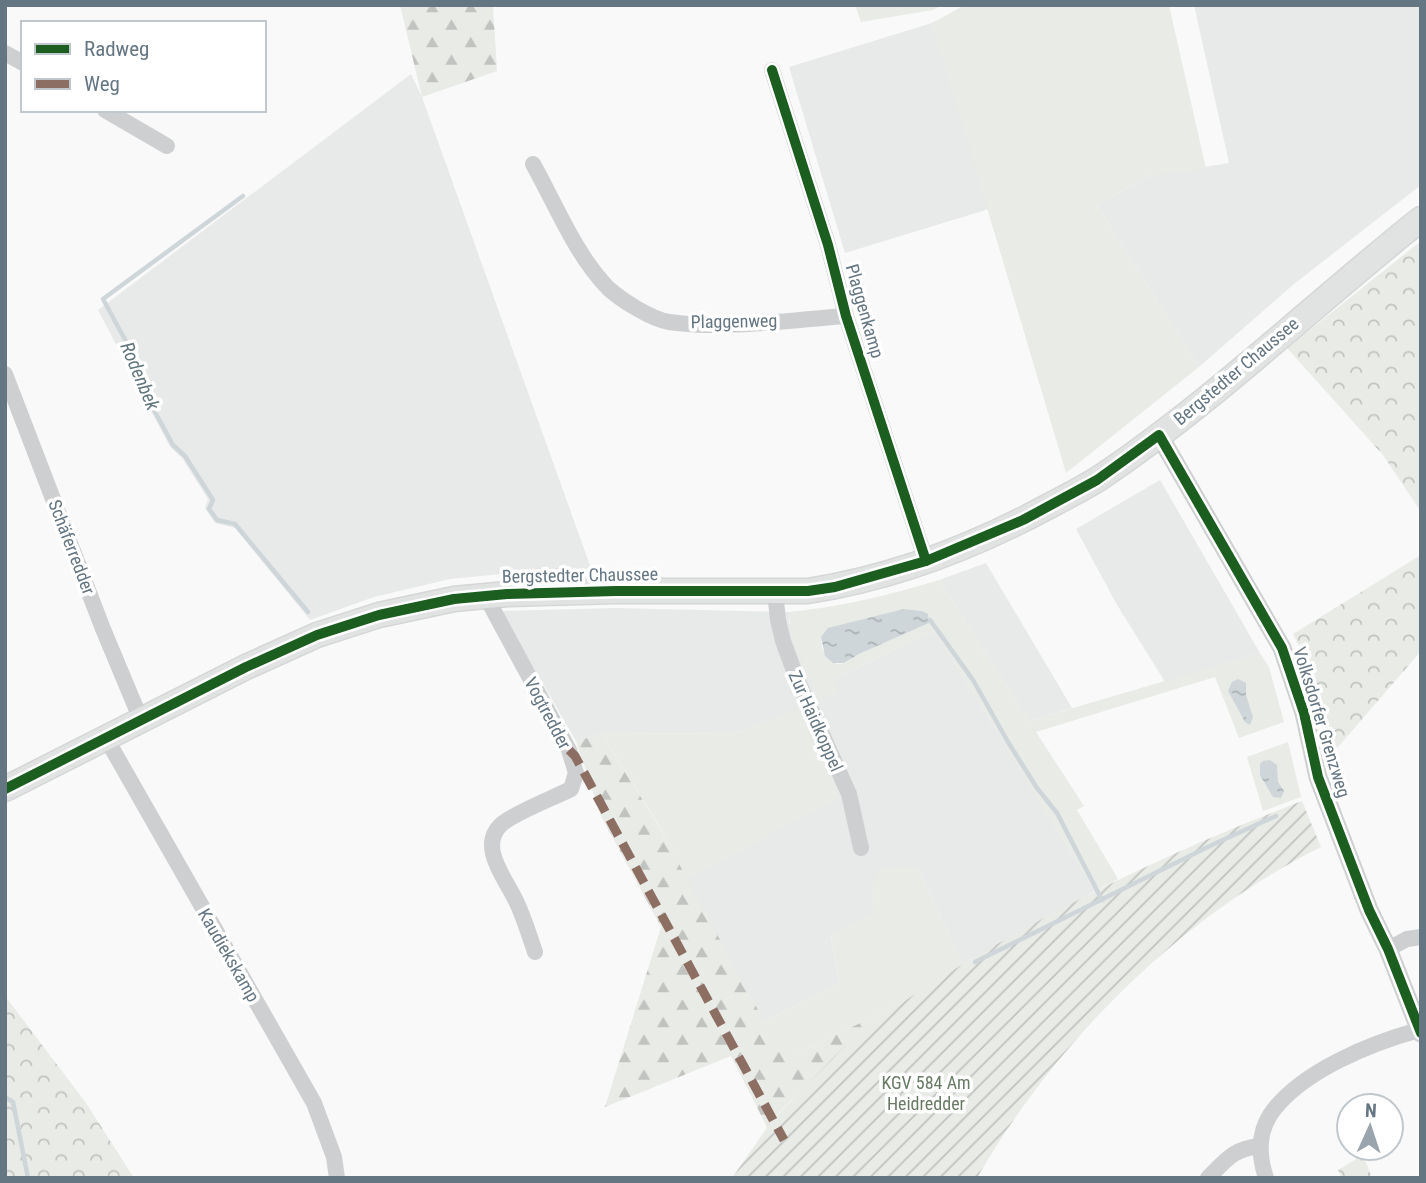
<svg xmlns="http://www.w3.org/2000/svg" width="1426" height="1183" font-family="'Roboto Condensed',sans-serif">
  <style>
    .built { fill: #e8e9e9 }
    .grass { fill: #e8ebe6; fill-rule: evenodd }
    .forest { fill: url(#forest-firs) }
    .park { fill: url(#park-crowns) }
    .garden { fill: url(#garden-furrows) }
    .water { fill: url(#water-ripples) }
    .lines { fill: none; stroke-linecap: round; stroke-linejoin: round }
    .stream { stroke: #ced6d9; stroke-width: 4.5 }
    .primary-casing { stroke: #d5d6d7; stroke-width: 27 }
    .minor { stroke: #cecfd0; stroke-width: 16 }
    .tertiary { stroke: #cecfd0; stroke-width: 19 }
    .primary { stroke: #e1e2e2; stroke-width: 24 }
    .quiet { stroke: #8d6e63; stroke-width: 9; stroke-dasharray: 18 9; stroke-linecap: butt }
    .cycleway-casing { stroke: #fff; stroke-width: 15 }
    .cycleway { stroke: #1b5e20; stroke-width: 10 }
    .labels { text-anchor: middle; dominant-baseline: central; stroke-width: 7; stroke-linejoin: round; paint-order: stroke }
    .street-label { font-size: 18px; fill: #657683; stroke: #fff }
    .park-label { font-size: 18px; fill: #687a64; stroke: #fff }
    .water-label { font-size: 19px; font-style: italic; fill: #60757c; stroke: #fff }
  </style>
  <defs>
    <pattern id="forest-firs" width="22" height="20" patternUnits="userSpaceOnUse" patternTransform="scale(1.75)"><rect width="22" height="20" fill="#e8ebe6"/><path d="M5 1l3.5 6h-7zM16 11l3.5 6h-7z" fill="#c0c3c0"/></pattern>
    <pattern id="park-crowns" width="20" height="18" patternUnits="userSpaceOnUse" patternTransform="scale(1.75)"><rect width="20" height="18" fill="#e8ebe6"/><path d="M2 6a3 3 0 1 1 6 0M12 15a3 3 0 1 1 6 0" fill="none" stroke="#c0c3c0"/></pattern>
    <pattern id="garden-furrows" width="10" height="10" patternUnits="userSpaceOnUse" patternTransform="scale(1.75)"><rect width="10" height="10" fill="#e8ebe6"/><path d="M-1 1l2-2M0 10L10 0M9 11l2-2" fill="none" stroke="#c0c3c0"/></pattern>
    <pattern id="water-ripples" width="26" height="14" patternUnits="userSpaceOnUse" patternTransform="scale(1.75)"><rect width="26" height="14" fill="#ced6d9"/><path d="M2 4q2-2 4 0t4 0M15 11q2-2 4 0t4 0" fill="none" stroke="#abb2b5"/></pattern>
  </defs>
  <rect width="100%" height="100%" fill="#f9f9f9"/>
  <g class="built">
    <polygon points="1194,5 1421,5 1421,185 1294,284 1199,367 1097,205 1148,176 1229,163"/>
    <polygon points="932,23 989,209 845,253 789,67"/>
    <polygon points="411,74 422,97 592,571 513,573 450,579 374,597 310,620 235,528 215,523 205,508 208,499 182,458 170,447 98,310"/>
    <polygon points="1160,480 1260,653 1165,682 1116,603 1076,529"/>
    <polygon points="986,563 1072,708 1029,721 939,580"/>
    <polygon points="616,608 789,612 789,623 832,679 935,631 1095,891 963,964 917,866 873,883 874,913 831,936 839,983 763,1022 686,879 837,798 798,709 735,733 602,734 576,741 501,611"/>
  </g>
  <g class="grass">
    <polygon points="855,5 942,5 933,10 861,22"/>
    <polygon points="965,5 1169,5 1206,169 1148,176 1097,205 1199,367 1066,473 932,23"/>
    <path d="M 939,580 L 1029,721 L 1260,653 L 1269,667 L 1284,722 L 1239,738 L 1215,677 L 1036,732 L 1084,806 L 1077,810 L 1118,879 L 1095,891 L 935,631 L 832,679 L 838,692 L 819,700 C 808,673 789,641 789,612 C 841,607 889,595 939,580 ZM 904,609 L 922,611 L 929,623 L 859,654 L 845,663 L 837,664 L 822,649 L 821,637 Z"/>
    <polygon points="799,708 837,790 838,798 686,879 658,824 602,734 735,733"/>
    <polygon points="1288,742 1301,797 1263,811 1247,757"/>
    <polygon points="917,866 963,964 909,999 785,1060 763,1022 839,983 831,935 874,913 873,883 883,867"/>
  </g>
  <g class="forest">
    <polygon points="400,5 493,5 497,71 422,97"/>
    <polygon points="602,734 658,825 785,1060 909,999 857,1037 766,1125 731,1056 605,1107 661,927 601,816 576,741"/>
  </g>
  <g class="park">
    <polygon points="1421,241 1421,512 1383,455 1287,348"/>
    <polygon points="1421,555 1421,651 1332,754 1316,684 1309,665 1293,634"/>
    <polygon points="5,996 86,1103 134,1178 5,1178"/>
    <polygon points="1363,1155 1372,1178 1342,1178 1338,1170"/>
  </g>
  <path class="garden" d="M 1302,801 L 1321,847 C 1180,917 1055,1042 977,1178 L 732,1178 L 767,1128 L 766,1125 C 798,1098 824,1063 857,1036 C 901,1001 950,971 999,943 C 1096,887 1197,841 1302,801 Z"/>
  <g class="water">
    <polygon points="904,609 922,611 928,614 929,623 859,654 844,663 833,663 825,656 821,637 828,628"/>
    <polygon points="1238,679 1246,683 1246,695 1253,717 1250,725 1245,722 1228,691 1232,682"/>
    <polygon points="1270,760 1277,765 1278,782 1284,791 1281,798 1273,797 1260,775 1260,764 1263,761"/>
  </g>
  <g class="lines">
    <g class="stream">
      <polyline points="243,196 103,299 136,360 136,377 173,445 185,456 213,500 209,509 217,520 235,524 308,612"/>
      <polyline points="930,620 973,680 1008,742 1037,788 1057,813 1102,900"/>
      <polyline points="975,962 1214,844 1276,816"/>
      <polyline points="5,1097 13,1102 28,1178"/>
    </g>
    <defs>
      <path id="primary" d="M 5,789 L 246,667 L 317,635 L 379,615 L 454,599 L 507,594 L 616,591 L 808,591 C 892,578 973,547 1047,507 C 1064,498 1082,489 1098,479 C 1213,402 1313,305 1421,219"/>
    </defs>
    <use href="#primary" class="primary-casing"/>
    <g class="minor">
      <polyline points="5,53 23,63"/>
      <polyline points="772,70 828,245 846,316 926,561"/>
      <polyline points="105,110 167,146"/>
      <path d="M 533,164 C 556,205 575,254 608,288 C 621,300 651,319 669,322 C 723,330 791,320 846,316"/>
      <polyline points="5,374 103,629 141,720"/>
      <polyline points="775,592 778,620 783,641 797,679 849,794 861,848"/>
      <path d="M 485,595 L 569,750 L 576,773 L 571,789 C 553,798 517,812 503,823 C 476,845 506,879 516,901 C 524,917 529,935 535,952"/>
      <polyline points="106,738 314,1103 334,1157 337,1178"/>
      <polyline points="1388,949 1407,939 1421,937"/>
      <path d="M 1208,1178 C 1227,1159 1233,1149 1260,1146"/>
      <path d="M 1266,1178 C 1259,1157 1258,1134 1270,1115 C 1299,1072 1371,1043 1419,1030"/>
    </g>
    <polyline class="tertiary" points="1159,435 1282,648 1304,713 1318,777 1369,910 1388,949 1421,1033"/>
    <use href="#primary" class="primary"/>
    <polyline class="quiet" points="569,750 575,756 784,1140"/>
    <defs>
      <g id="cycleway">
        <polyline points="772,70 828,245 846,316 926,561"/>
        <polyline points="5,789 246,667 317,635 379,615 454,599 507,594 616,591 808,591 835,587 926,561 1023,520 1097,480 1159,435 1282,648 1304,713 1318,777 1369,910 1388,949 1421,1033"/>
      </g>
    </defs>
    <use href="#cycleway" class="cycleway-casing"/>
    <use href="#cycleway" class="cycleway"/>
  </g>
  <g class="labels">
    <g class="street-label">
      <text transform="translate(865 311) rotate(74)">Plaggenkamp</text>
      <text transform="translate(734 321) rotate(-1)">Plaggenweg</text>
      <text transform="translate(1236 371) rotate(-40)">Bergstedter Chaussee</text>
      <text transform="translate(72 547) rotate(69)">Schäferredder</text>
      <text transform="translate(580 575) rotate(-1)">Bergstedter Chaussee</text>
      <text transform="translate(548 713) rotate(62)">Vogtredder</text>
      <text transform="translate(816 721) rotate(66)">Zur Haidkoppel</text>
      <text transform="translate(1322 722) rotate(73)">Volksdorfer Grenzweg</text>
      <text transform="translate(229 955) rotate(60)">Kaudiekskamp</text>
    </g>
    <g class="park-label">
      <text x="926" y="1082">KGV 584 Am<tspan x="926" dy="21">Heidredder</tspan></text>
    </g>
    <g class="water-label">
      <text transform="translate(140 376) rotate(67)">Rodenbek</text>
    </g>
  </g>
  <rect width="1426" height="1183" fill="none" stroke="#657683" stroke-width="14"/>
  <rect x="21" y="21" width="245" height="91" fill="#ffffff" stroke="#c1c8cd" stroke-width="2"/>
  <rect x="35" y="44" width="35" height="10" fill="#1b5e20" stroke="#c1c8cd" stroke-width="2"/>
  <text x="84" y="56" font-size="21" fill="#657683">Radweg</text>
  <rect x="35" y="79" width="35" height="10" fill="#8d6e63" stroke="#c1c8cd" stroke-width="2"/>
  <text x="84" y="91" font-size="21" fill="#657683">Weg</text>
  <g transform="translate(1370 1127) rotate(3)"><circle r="33" fill="#ffffff" stroke="#c1c8cd" stroke-width="2"/>
  <path d="M0-5L12 26L0 18L-12 26Z" fill="#99a4ac"/>
  <text y="-10" font-size="19" font-weight="bold" text-anchor="middle" fill="#657683">N</text>
  </g>
</svg>
